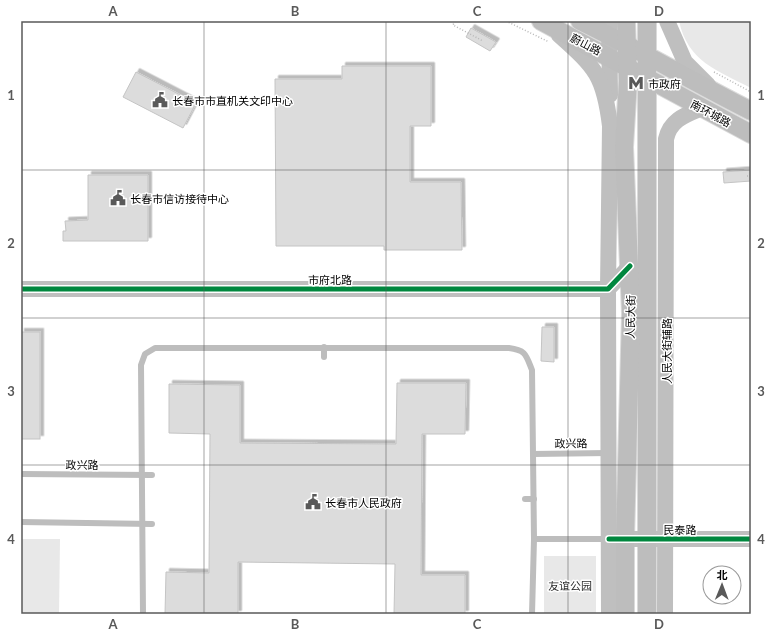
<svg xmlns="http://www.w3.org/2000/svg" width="772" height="635" font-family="Lato,'Noto Sans SC',sans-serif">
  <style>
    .green { fill: #e8e8e8 }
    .building { fill: #dcdcdc; stroke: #c4c4c4; filter: url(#shadow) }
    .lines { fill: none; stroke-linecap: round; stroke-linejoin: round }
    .primary-casing { stroke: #dbdbdb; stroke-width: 20 }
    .path { stroke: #b8b8b8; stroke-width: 1.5; stroke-dasharray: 1 2; stroke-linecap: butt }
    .lane { stroke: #bdbdbd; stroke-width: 6 }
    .secondary { stroke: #bfbfbf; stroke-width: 16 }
    .primary { stroke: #bdbdbd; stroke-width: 18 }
    .cycleway-casing { stroke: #fff; stroke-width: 8 }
    .cycleway { stroke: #00873e; stroke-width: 5 }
    .grid { fill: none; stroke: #595959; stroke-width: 1; stroke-opacity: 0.55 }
    .labels { text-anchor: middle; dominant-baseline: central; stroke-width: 3; stroke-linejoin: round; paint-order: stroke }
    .street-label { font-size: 11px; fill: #000; stroke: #fff }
    .poi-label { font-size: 11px; fill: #000; stroke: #fff; text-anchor: start }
    .park-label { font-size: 11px; fill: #2d2d2d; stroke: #fff }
    .neatline { fill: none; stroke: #595959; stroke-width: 1.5 }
    .grid-label { font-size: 13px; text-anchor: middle; font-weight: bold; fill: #595959 }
  </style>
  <defs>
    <filter id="shadow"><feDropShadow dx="3.5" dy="-3.5" stdDeviation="0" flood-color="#0004"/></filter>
  </defs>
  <rect width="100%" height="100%" fill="#fff"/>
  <g class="green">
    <path d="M 679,21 L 751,21 L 751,88 C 717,70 688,62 679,21 Z"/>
    <polygon points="21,539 60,539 59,614 21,614"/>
    <rect x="544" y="556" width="52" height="58"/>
  </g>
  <g class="building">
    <polygon points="471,28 496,42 490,51 466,37"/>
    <polygon points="342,66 431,66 431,126 410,126 410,182 461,182 462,250 384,250 384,246 276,246 275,79 342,79"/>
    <polygon points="136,72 196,103 183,128 123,97"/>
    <polygon points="751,170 751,181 724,183 723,172"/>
    <polygon points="88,175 148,175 148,241 63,241 63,231 66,231 65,221 88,220"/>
    <polygon points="542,327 554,327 554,362 541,361"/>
    <rect x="21" y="332" width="19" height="107"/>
    <polygon points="397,383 466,383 465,434 422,434 421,575 465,575 465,614 394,614 395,564 238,562 238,614 165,614 166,572 209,573 210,434 169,433 169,384 240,385 240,443 396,444"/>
  </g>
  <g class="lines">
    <defs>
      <g id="primary">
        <polyline points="541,21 751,134"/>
        <path d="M 580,21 C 638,49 693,82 751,111"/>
        <polyline points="647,21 647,614"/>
        <polyline points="625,614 625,539 631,313 624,147 628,81 626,21"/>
      </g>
    </defs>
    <use href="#primary" class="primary-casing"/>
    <g class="path">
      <polyline points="455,21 453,25 483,41"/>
      <polyline points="506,21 549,42"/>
      <polyline points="714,72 751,92"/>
      <polyline points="747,176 751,176"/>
    </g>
    <g class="lane">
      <polyline points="324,357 324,347"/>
      <polyline points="533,454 608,453"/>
      <polyline points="21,474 152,475"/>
      <polyline points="525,499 534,499"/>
      <polyline points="21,522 152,524"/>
      <polyline points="534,539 608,539"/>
      <path d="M 143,614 L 141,365 L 145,354 L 155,348 L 509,348 C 526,350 526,355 532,370 L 534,539 L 532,614"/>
    </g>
    <g class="secondary">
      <polyline points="609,21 610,95"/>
      <polyline points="667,21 685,62 708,85"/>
      <path d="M 559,35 C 596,68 604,76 610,126 L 608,289 L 609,614"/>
      <polyline points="21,289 608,289 630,266"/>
      <polyline points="612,539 751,539"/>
      <path d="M 665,614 L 666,139 C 670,120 685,115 702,108"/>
    </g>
    <use href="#primary" class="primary"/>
    <defs>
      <g id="cycleway">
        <polyline points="21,289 608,289 630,266"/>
        <polyline points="609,539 751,539"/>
      </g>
    </defs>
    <use href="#cycleway" class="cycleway-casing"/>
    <use href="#cycleway" class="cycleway"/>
  </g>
  <path class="grid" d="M 204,21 L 204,614M 386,21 L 386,614M 568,21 L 568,614M 21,170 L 751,170M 21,318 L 751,318M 21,465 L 751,465"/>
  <defs>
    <symbol id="metro-bare" viewBox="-9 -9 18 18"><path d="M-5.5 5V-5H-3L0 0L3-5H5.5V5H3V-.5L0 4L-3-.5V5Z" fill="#595959" stroke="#fff" stroke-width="2.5" paint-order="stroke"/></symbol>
    <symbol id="civic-bare" viewBox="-9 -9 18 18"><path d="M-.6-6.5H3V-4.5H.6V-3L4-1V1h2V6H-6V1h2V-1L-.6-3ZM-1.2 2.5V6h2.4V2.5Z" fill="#595959" stroke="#fff" stroke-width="2.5" paint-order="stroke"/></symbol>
  </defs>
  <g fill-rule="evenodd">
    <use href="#metro-bare" x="625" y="72" width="22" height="22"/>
    <use href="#civic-bare" x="149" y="89" width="22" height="22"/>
    <use href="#civic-bare" x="107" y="187" width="22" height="22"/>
    <use href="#civic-bare" x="302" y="491" width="22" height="22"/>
  </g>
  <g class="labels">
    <g class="street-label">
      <text transform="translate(586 44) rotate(27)">蔚山路</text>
      <text transform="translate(711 113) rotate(28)">南环城路</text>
      <text x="330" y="279">市府北路</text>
      <text transform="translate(630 317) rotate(-89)">人民大街</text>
      <text transform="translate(666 351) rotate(-90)">人民大街辅路</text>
      <text transform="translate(571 443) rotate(-1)">政兴路</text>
      <text x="82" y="464">政兴路</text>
      <text x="680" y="529">民泰路</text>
    </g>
    <g class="poi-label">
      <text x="648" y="83">市政府</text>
      <text x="172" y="100">长春市市直机关文印中心</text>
      <text x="130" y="198">长春市信访接待中心</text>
      <text x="325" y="502">长春市人民政府</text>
    </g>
    <g class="park-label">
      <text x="570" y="585">友谊公园</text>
    </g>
  </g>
  <rect width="772" height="635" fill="none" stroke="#ffffff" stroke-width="44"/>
  <g transform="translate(722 585) rotate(1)"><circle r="19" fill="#ffffff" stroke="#999999"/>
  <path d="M0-3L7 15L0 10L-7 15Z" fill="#595959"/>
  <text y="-6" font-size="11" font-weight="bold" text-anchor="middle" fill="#000000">北</text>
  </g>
  <rect x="22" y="22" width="728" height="591" class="neatline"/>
  <g class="grid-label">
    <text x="113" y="16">A</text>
    <text x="295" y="16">B</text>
    <text x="477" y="16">C</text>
    <text x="659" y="16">D</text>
    <text x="11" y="100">1</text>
    <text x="761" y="100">1</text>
    <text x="11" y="248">2</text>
    <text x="761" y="248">2</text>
    <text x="11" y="396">3</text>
    <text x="761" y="396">3</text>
    <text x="11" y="544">4</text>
    <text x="761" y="544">4</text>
    <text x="113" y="629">A</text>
    <text x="295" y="629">B</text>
    <text x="477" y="629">C</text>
    <text x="659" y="629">D</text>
  </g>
</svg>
